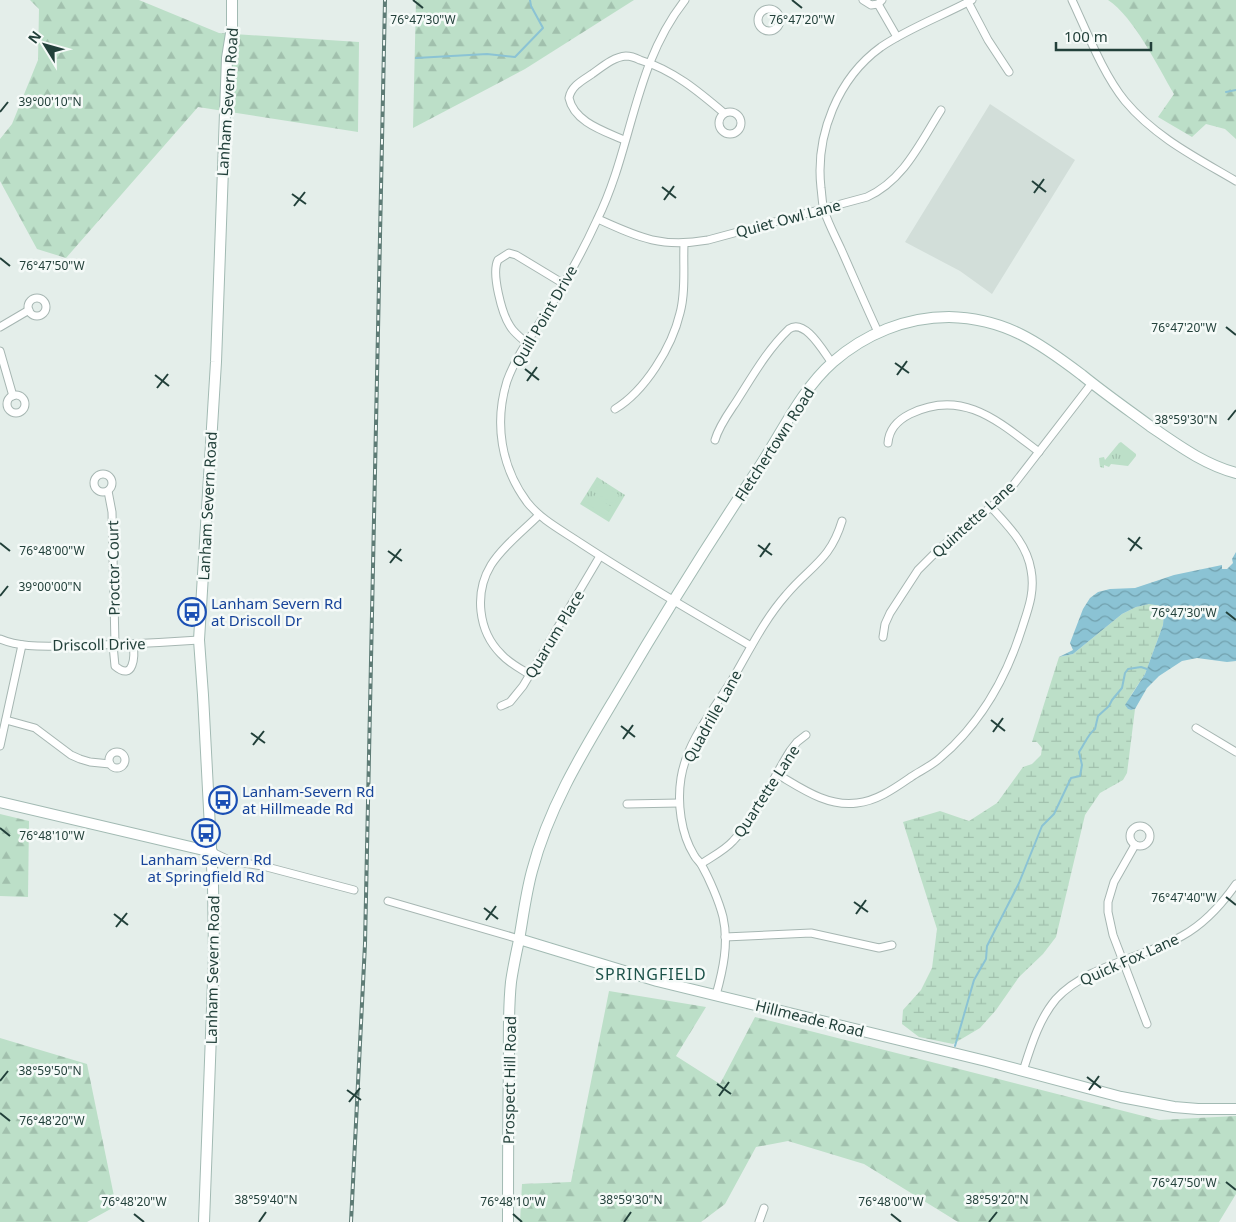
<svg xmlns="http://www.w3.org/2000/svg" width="1236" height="1222" font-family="'Noto Sans',sans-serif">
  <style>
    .built { fill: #d2ded9 }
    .grass { fill: url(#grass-tufts) }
    .forest { fill: url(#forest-firs) }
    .wetland { fill: url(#wetland-marsh) }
    .pitch { fill: #bcdfc8 }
    .water { fill: url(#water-waves) }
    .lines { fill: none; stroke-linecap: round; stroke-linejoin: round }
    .stream { stroke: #8bc3d4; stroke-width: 2 }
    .street-casing { stroke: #a6b6b2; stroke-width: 9 }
    .secondary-casing { stroke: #a2bab3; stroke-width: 12 }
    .street { stroke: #fff; stroke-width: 7 }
    .secondary { stroke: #fff; stroke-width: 10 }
    .rail-casing { stroke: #5d7b75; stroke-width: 4 }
    .rail { stroke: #f5faf8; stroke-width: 2; stroke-dasharray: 5.5; stroke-linecap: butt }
    .ticks { fill: none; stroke: #22403a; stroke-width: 2 }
    .labels { text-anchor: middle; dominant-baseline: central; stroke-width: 5; stroke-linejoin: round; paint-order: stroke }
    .street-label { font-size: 15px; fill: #22403a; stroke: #f5faf8 }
    .transit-label { font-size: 15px; fill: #164399; stroke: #f5faf8; text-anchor: start }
    .neighbourhood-label { font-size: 16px; letter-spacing: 1px; fill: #1d534a; stroke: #f5faf8 }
    .ticks-label { font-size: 12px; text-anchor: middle; fill: #22403a; stroke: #f5faf8; stroke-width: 5; stroke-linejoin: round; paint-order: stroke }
  </style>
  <defs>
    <pattern id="grass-tufts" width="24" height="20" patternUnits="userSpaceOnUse" patternTransform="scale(1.25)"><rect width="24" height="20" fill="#bcdfc8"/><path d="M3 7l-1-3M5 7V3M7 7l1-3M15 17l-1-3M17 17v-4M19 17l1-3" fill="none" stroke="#a1c0ad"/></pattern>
    <pattern id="forest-firs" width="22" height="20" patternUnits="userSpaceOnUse" patternTransform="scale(1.25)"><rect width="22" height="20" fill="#bcdfc8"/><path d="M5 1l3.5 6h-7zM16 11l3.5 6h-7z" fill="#a1c0ad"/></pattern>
    <pattern id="wetland-marsh" width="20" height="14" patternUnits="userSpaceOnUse" patternTransform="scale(1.25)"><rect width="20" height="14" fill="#bcdfc8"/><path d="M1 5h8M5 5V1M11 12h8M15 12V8" fill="none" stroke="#a1c0ad"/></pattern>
    <pattern id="water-waves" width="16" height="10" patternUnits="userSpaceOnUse" patternTransform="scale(1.25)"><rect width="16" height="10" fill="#8bc3d4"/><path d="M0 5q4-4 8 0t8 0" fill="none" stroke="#71a0ad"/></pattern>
  </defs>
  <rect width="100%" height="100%" fill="#e4eeea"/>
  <polygon class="built" points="990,104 1075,160 992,294 960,271 905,242"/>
  <g class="grass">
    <polygon points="1121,442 1136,454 1136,456 1128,466 1111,464 1109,467 1104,465 1104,468 1100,467 1099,458 1104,457 1105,460 1119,443"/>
    <polygon points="597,477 625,495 609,522 580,504"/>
  </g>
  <g class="forest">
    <polygon points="30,0 139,0 219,33 359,42 358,132 198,107 66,258 37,249 0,181 0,139 12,124 38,60 39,9"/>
    <polygon points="416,0 634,0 525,69 413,128"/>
    <path d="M 1108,0 L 1236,0 L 1236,139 L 1225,129 L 1206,124 L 1192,137 L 1158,117 L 1174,94 C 1158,67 1134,17 1108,0 Z"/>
    <polygon points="0,814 29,821 28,897 0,896"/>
    <polygon points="609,991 706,1007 676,1056 720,1084 755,1017 1159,1120 1236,1116 1236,1194 1219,1222 958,1222 864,1164 788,1141 756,1147 725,1204 701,1222 520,1222 522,1184 571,1182"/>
    <polygon points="0,1038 87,1064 116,1206 87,1222 0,1222"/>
  </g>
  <polygon class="wetland" points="1149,604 1161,605 1164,611 1163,625 1145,674 1131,695 1128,709 1131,710 1135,709 1127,773 1123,780 1100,793 1085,815 1056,937 1043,954 1019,977 996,1010 980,1028 953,1044 919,1037 902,1024 903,1010 921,990 932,968 937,929 903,822 940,811 969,821 997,803 1023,767 1032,764 1041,755 1042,748 1037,742 1032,742 1059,657 1073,654 1122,614 1136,607"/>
  <g class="pitch">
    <polygon points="600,483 619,495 614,504 594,492"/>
    <polygon points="593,495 612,507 606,516 587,504"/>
  </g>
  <polygon class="water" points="1236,552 1236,661 1227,662 1197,658 1182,661 1159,676 1147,688 1135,709 1131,710 1128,709 1125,705 1145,674 1163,625 1164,611 1161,606 1149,604 1136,607 1122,614 1073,654 1059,657 1073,650 1070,643 1083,609 1090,598 1098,592 1110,589 1135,588 1174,575 1222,565 1222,569 1227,569 1233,563 1232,559"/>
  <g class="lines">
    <g class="stream">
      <polyline points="416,58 487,54 515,57 543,28 531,6 530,0"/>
      <polyline points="1226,92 1236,90"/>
      <path d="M 955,1046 L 974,980 L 986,959 L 987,946 L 1019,883 L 1042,826 L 1054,814 L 1071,778 L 1080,776 L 1082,765 L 1079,752 C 1084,745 1088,734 1095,729 L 1098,716 L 1109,706 L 1112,700 L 1122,688 L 1125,673 L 1128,669 L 1141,667 L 1147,669"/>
    </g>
    <defs>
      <g id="street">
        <path d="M 685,0 C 633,66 633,147 597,220 C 583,251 566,281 548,310 C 533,333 516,356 507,381 C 494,423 501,467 527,502 C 541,520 563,531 582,544 C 637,580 694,613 751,646"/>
        <polyline points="863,0 871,5 878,4 882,0"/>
        <path d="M 1072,0 C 1087,32 1103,74 1125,101 C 1155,137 1197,158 1236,181"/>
        <polyline points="968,2 988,40 1009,72"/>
        <polyline points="878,4 897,37"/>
        <circle cx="769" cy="20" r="11"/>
        <circle cx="730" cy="123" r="11"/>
        <path d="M 624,140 C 604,131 574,122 569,98 C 571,86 583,80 592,74 C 602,67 613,57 626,56 C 631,56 636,58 640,60 C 673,70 698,91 724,113"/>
        <path d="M 598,219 C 640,238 661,248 708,240 L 867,197 C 904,180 920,143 941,110"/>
        <circle cx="37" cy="307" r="9"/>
        <polyline points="0,327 29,310"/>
        <path d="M 878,332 C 865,304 853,276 841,249 C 835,236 828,223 824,210 C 822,203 822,195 821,188 C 815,135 838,78 881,47 C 909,28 942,16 972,0"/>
        <path d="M 527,343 C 521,338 514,333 510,326 C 502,314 491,273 498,260 L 509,253 L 516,255 L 564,284"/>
        <polyline points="0,351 13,396"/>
        <circle cx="16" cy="404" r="9"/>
        <path d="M 615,409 C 645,391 672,347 680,313 C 686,291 683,266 684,244"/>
        <path d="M 715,440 C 719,426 728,414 736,402 C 752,377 767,350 789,329 C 805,318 823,351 832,363"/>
        <path d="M 888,443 C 889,429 898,420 910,414 C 963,388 999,422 1039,452"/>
        <circle cx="103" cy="483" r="9"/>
        <polyline points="108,491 112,512 115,645"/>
        <polyline points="883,637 885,624 890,613 918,570 939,549 991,507 1014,484 1092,383"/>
        <path d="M 0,639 C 21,648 46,646 68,646 C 112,645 155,643 199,640"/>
        <path d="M 113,645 L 115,666 C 134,682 135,656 133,644"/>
        <path d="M 529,674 C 519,668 509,663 501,654 C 478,631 474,593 491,565 C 503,546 523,531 539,515"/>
        <polyline points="501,706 510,702 523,686 600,556"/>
        <polyline points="6,720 35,728 71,755 80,759 90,762 110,764"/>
        <polyline points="1196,728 1236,752"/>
        <polyline points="0,746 22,645"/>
        <circle cx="117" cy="760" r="8"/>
        <path d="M 777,774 C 801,788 827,807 857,803 C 877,801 895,788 911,777 C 920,771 931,766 940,758 C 981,723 1007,677 1023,625 C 1029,607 1035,590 1031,570 C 1027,544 1008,526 991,507"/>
        <polyline points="627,804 679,803"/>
        <circle cx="1140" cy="836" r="10"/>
        <polyline points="1135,845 1114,882 1108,902 1108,912 1113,935 1147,1024"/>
        <polyline points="212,852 231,861 263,866 354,890"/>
        <path d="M 701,864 C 711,857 724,851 733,841 C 757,816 771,781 790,751 L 797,742 L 806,735"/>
        <polyline points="388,901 519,939"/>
        <polyline points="725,937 811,933 879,948 892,945"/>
        <path d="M 716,995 C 723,970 729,943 723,917 C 719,901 709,878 701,864 C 699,861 696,859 694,855 C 681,834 677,803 681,778 C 687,740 716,707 735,675 C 751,647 765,619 786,595 C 810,566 830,561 842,521"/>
        <path d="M 1023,1071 C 1031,1046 1039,1019 1056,999 C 1087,965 1143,958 1182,936 C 1204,924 1222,904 1236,884"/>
        <polyline points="759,1222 764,1208"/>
      </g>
      <g id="secondary">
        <polyline points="0,802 212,852"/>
        <polyline points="519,939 657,981 986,1061 1121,1097 1174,1107 1198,1109 1236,1109"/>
        <polyline points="204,1222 214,954 213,885 203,695 199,640 216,362 227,58 232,27 232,0"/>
        <path d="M 508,1222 C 508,1170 508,1118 509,1066 C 509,1038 508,1010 511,982 C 513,968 516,954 519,940 C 523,917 526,893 532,871 C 549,806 584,750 618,693 C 662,618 708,544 756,472 C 781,435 800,391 833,362 C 865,334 906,317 949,317 C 1005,318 1040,343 1082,375 C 1104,393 1127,409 1150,426 C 1178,445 1203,464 1236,473"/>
      </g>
    </defs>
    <use href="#street" class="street-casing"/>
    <use href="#secondary" class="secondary-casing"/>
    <use href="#street" class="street"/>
    <use href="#secondary" class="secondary"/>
    <defs>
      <polyline id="rail" points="351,1222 365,944 385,0"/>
    </defs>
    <use href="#rail" class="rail-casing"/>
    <use href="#rail" class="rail"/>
  </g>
  <path class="ticks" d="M 413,0 L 423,8M 792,0 L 802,8M 0,112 L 8,102M 1032,181 L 1046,192M 662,187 L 676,198M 1034,193 L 1044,179M 292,194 L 306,204M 664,200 L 674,186M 294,206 L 305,192M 0,258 L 10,266M 1226,327 L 1236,335M 895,363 L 909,373M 525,369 L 539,380M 155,375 L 169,386M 897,375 L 907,361M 527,381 L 537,367M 157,388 L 168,374M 1228,420 L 1236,410M 1128,538 L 1142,549M 0,543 L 10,551M 758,545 L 772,555M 388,551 L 402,561M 1130,551 L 1140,537M 760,557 L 770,543M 390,563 L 401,549M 0,596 L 8,586M 1226,612 L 1236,620M 991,720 L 1005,731M 621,726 L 635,737M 993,732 L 1003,718M 251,733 L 265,743M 623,739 L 633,725M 253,745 L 264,731M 0,828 L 10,836M 1226,897 L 1236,905M 854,902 L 868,912M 484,908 L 498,919M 114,914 L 128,925M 856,914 L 866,900M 486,920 L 496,906M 116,927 L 127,913M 1087,1077 L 1101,1088M 0,1081 L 8,1071M 717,1084 L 731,1094M 347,1090 L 361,1100M 1089,1090 L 1099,1076M 719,1096 L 729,1082M 349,1102 L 360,1088M 0,1113 L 10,1121M 1226,1182 L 1236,1190M 134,1214 L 144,1222M 513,1214 L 522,1222M 891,1214 L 901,1222M 259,1222 L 266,1212M 624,1222 L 631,1212M 989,1222 L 997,1212"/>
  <defs>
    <symbol id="bus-ring" viewBox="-11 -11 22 22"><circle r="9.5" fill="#f5faf8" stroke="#1a4fb4" stroke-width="1.5"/><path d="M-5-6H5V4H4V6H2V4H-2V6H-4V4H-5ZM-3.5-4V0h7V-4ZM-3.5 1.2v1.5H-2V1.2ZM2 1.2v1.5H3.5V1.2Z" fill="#1a4fb4"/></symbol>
  </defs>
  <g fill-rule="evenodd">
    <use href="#bus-ring" x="176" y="596" width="32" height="32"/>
    <use href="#bus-ring" x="207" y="784" width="32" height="32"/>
    <use href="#bus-ring" x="190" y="817" width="32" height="32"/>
  </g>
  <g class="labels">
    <g class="street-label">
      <text transform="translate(227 102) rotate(-86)">Lanham Severn Road</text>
      <text transform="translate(788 218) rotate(-15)">Quiet Owl Lane</text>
      <text transform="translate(544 316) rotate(-60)">Quill Point Drive</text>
      <text transform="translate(774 444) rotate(-57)">Fletchertown Road</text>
      <text transform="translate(207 506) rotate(-87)">Lanham Severn Road</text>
      <text transform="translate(973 519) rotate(-42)">Quintette Lane</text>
      <text transform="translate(113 568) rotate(-91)">Proctor Court</text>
      <text transform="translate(554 634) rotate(-59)">Quarum Place</text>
      <text transform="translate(99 644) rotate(-1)">Driscoll Drive</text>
      <text transform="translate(712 716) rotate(-61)">Quadrille Lane</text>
      <text transform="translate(766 791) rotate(-57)">Quartette Lane</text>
      <text transform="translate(1129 959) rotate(-24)">Quick Fox Lane</text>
      <text transform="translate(212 970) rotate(-89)">Lanham Severn Road</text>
      <text transform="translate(810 1018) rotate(14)">Hillmeade Road</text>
      <text transform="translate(509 1080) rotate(-89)">Prospect Hill Road</text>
    </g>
    <g class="transit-label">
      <text x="211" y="603">Lanham Severn Rd<tspan x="211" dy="17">at Driscoll Dr</tspan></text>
      <text x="242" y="791">Lanham-Severn Rd<tspan x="242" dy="17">at Hillmeade Rd</tspan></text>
      <text x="206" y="859" text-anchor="middle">Lanham Severn Rd<tspan x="206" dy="17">at Springfield Rd</tspan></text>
    </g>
    <g class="neighbourhood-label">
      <text x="651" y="974">SPRINGFIELD</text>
    </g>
  </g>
  <g class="ticks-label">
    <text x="423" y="24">76°47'30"W</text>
    <text x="802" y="24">76°47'20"W</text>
    <text x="50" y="106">39°00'10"N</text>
    <text x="52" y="270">76°47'50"W</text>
    <text x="1184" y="332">76°47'20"W</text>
    <text x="1186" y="424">38°59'30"N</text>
    <text x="52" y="555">76°48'00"W</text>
    <text x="50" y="591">39°00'00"N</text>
    <text x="1184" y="617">76°47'30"W</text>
    <text x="52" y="840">76°48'10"W</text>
    <text x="1184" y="902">76°47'40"W</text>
    <text x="50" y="1075">38°59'50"N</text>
    <text x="52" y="1125">76°48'20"W</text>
    <text x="1184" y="1187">76°47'50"W</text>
    <text x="266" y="1204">38°59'40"N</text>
    <text x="631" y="1204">38°59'30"N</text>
    <text x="997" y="1204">38°59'20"N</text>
    <text x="134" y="1206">76°48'20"W</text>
    <text x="513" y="1206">76°48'10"W</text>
    <text x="891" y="1206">76°48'00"W</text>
  </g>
  <g transform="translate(45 45) rotate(307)" stroke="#f5faf8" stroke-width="4" paint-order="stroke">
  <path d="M0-4L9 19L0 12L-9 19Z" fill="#22403a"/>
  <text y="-8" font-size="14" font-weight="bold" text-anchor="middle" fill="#22403a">N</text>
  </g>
  <path d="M1056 42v8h95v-8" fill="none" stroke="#22403a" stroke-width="2.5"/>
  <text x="1064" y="42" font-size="15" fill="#22403a" stroke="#f5faf8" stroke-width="4" paint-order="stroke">100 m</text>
</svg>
